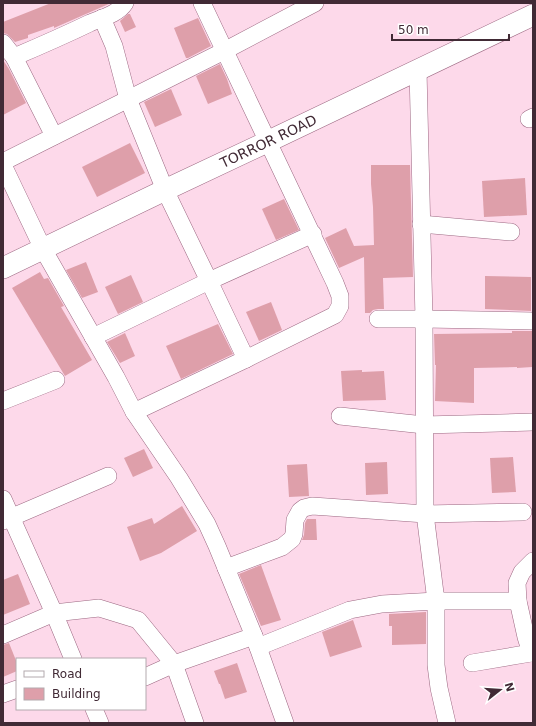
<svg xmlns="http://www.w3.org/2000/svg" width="536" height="726" font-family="'DejaVu Sans',sans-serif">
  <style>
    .building { fill: #de9faa }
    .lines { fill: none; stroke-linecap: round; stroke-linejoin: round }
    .minor-casing { stroke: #9c6882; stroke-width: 18 }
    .tertiary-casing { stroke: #9c6882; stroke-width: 22 }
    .minor { stroke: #fff; stroke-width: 17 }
    .tertiary { stroke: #fff; stroke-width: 21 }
    .labels { text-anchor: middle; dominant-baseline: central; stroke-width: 3.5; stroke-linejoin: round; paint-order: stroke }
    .street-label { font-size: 14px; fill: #412a35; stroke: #fff }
  </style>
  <rect width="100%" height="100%" fill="#fdd9ea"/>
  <g class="building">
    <polygon points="51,3 111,3 54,28 54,26 28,35 28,38 15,42 7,34 3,33 3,22"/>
    <polygon points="128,14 130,14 136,27 125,32 120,21"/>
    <polygon points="198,18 211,46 188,58 186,58 174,28"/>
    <polygon points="3,60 9,69 26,103 3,115"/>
    <polygon points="220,64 227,79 232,94 208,104 196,76"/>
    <polygon points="171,89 182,115 155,127 144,102"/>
    <polygon points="130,143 145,173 97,197 82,167"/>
    <polygon points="371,165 410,165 413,277 383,278 384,309 378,309 373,310 370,313 365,313 364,257 339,268 325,238 346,228 354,246 374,245 373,207 371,184"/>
    <polygon points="525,178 527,215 484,217 482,181"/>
    <polygon points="284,199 299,230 276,240 262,209"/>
    <polygon points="86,262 98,292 82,298 66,270"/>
    <polygon points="40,272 44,279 48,278 64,306 61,307 92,360 65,376 12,288"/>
    <polygon points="131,275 143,302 118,314 105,287"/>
    <polygon points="485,276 531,277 531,311 485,309"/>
    <polygon points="271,302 282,330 259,341 246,312"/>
    <polygon points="218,324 233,354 181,379 166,346"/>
    <polygon points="512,331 532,331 532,367 517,368 517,367 474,368 474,403 435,401 436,365 435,365 434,334 512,333"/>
    <polygon points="125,333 135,356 120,363 107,342"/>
    <polygon points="362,370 362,372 384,371 386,400 343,401 341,371"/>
    <polygon points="144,449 153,468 133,477 124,458"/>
    <polygon points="513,457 516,492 492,493 490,458"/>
    <polygon points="387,462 388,494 366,495 365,463"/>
    <polygon points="307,464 309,496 289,497 287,465"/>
    <polygon points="182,506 197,531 161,553 140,561 127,527 152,518 154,524"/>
    <polygon points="307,519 316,519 317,540 302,540 304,535 305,523"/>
    <polygon points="261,565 281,620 261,626 239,574"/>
    <polygon points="18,574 30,604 3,615 3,580"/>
    <polygon points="426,612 426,644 392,645 392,626 389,626 389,614"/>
    <polygon points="353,620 362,647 330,657 322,632"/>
    <polygon points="9,643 17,663 17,671 3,677 3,645"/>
    <polygon points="237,663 247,692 225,699 220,684 219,684 214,671"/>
  </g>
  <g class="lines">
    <defs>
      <g id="minor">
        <polyline points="102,18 114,46 128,99 165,190 209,281 313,234"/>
        <path d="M 3,43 L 14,57 C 40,46 65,35 90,23 C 102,18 118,14 125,3"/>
        <polyline points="14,57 54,136"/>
        <polyline points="418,70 424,319 425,514 436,601 436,665 439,688 447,723"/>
        <polyline points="529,119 533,117"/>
        <polyline points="3,162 224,51 315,3"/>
        <polyline points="3,165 43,249 116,377 134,412 179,478 207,524 217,546 254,636 285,723"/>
        <polyline points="421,224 511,232"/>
        <polyline points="378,319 424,319 533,321"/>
        <polyline points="93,337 209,281 246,359"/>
        <polyline points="3,401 56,380"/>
        <polyline points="134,412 246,359 335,315 340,306 340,296 335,283 202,3"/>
        <polyline points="340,416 424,425 533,422"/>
        <polyline points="3,499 54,613 73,659"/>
        <polyline points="3,521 108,476"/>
        <polyline points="533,561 522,572 517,583 518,601 526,637 531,653 533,653"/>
        <polyline points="226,568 282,547 292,539 294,534 295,520 300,511 304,508 312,506 327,507 425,514 523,512"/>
        <polyline points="3,635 54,613 99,608 138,620 174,664 195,723"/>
        <polyline points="258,647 350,610 382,604 436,601 518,601"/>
        <polyline points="472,663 531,653"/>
        <polyline points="145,677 174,664 254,636"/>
        <polyline points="3,694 17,689"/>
        <polyline points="94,709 100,723"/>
      </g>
      <g id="tertiary">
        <path id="s1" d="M 3,268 L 165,190 L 267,142 L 533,15"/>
      </g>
    </defs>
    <use href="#minor" class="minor-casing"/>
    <use href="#tertiary" class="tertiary-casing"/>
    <use href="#minor" class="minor"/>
    <use href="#tertiary" class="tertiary"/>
  </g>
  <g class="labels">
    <g class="street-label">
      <text stroke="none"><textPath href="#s1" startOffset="294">TORROR ROAD</textPath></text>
    </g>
  </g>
  <rect width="536" height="726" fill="none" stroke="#412a35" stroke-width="8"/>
  <rect x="16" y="658" width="130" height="52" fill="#ffffff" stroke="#b3aaae"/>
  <rect x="24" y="671" width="20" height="6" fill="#ffffff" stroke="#b3aaae"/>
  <text x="52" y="678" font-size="12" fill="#412a35">Road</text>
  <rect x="24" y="688" width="20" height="12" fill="#de9faa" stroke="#b3aaae"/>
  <text x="52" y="698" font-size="12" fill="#412a35">Building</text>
  <g transform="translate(500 690) rotate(73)" stroke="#ffffff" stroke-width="3" paint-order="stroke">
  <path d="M0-3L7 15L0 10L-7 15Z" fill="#412a35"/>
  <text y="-6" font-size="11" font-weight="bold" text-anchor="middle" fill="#412a35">N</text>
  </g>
  <path d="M392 34v6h117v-6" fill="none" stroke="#412a35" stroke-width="2"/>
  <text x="398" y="34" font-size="12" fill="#412a35" stroke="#ffffff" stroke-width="3" paint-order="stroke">50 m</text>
</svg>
